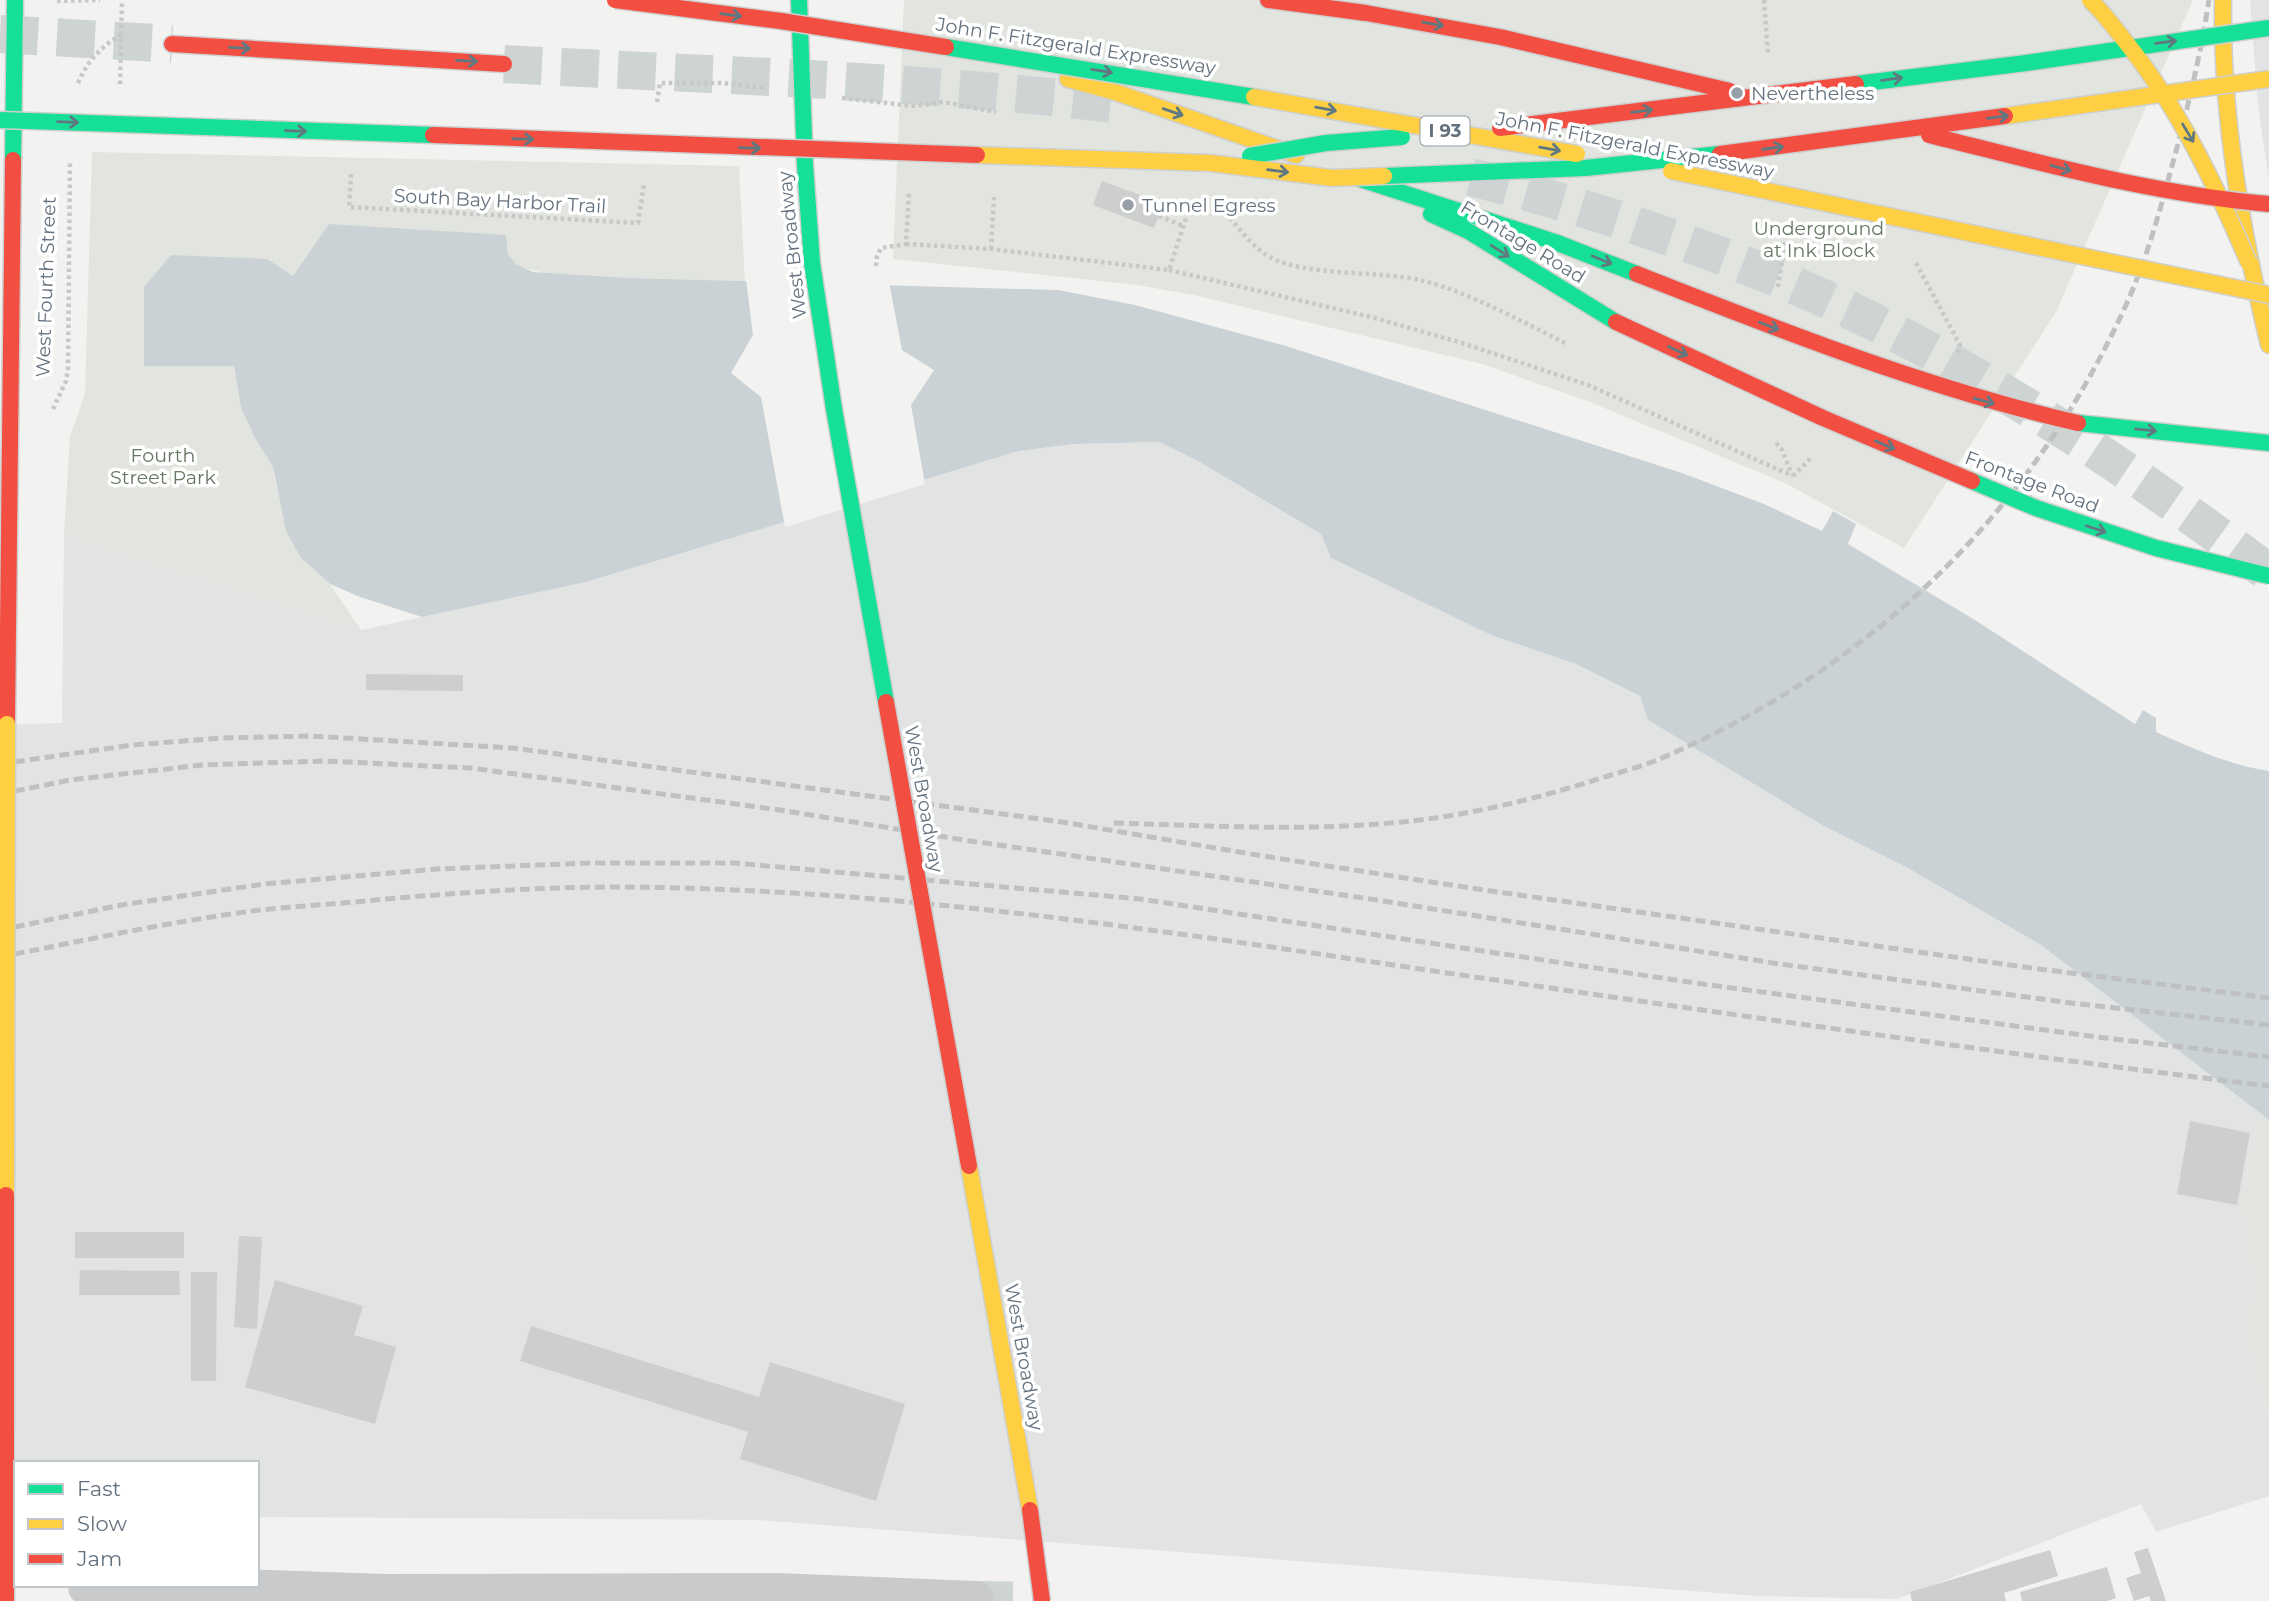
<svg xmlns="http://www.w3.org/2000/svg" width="2269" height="1601" font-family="Montserrat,sans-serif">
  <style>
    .built { fill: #e2e4e3 }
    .green { fill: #e2e5df }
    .water { fill: #cbd2d6 }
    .pier { fill: #f2f3f1 }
    .building { fill: #cdcece }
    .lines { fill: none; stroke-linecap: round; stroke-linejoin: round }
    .street-tunnel { stroke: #ced3d4; stroke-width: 38; stroke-dasharray: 38 19; stroke-linecap: butt }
    .highway-tunnel { stroke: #ced3d4; stroke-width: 38; stroke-dasharray: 38 19; stroke-linecap: butt }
    .fast-casing { stroke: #cecfcf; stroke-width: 19 }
    .slow-casing { stroke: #cecfcf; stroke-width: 19 }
    .jam-casing { stroke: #cecfcf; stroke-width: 19 }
    .path { stroke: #c7c8c7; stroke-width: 4.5; stroke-dasharray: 3.5 3.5; stroke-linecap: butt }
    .street { stroke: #c8cacb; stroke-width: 38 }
    .fast { stroke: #16e098; stroke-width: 16 }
    .slow { stroke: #ffcf43; stroke-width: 16 }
    .jam { stroke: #f24e42; stroke-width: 16 }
    .rail { stroke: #bfc0c1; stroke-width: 5; stroke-dasharray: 10 5; stroke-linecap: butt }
    .fast-bridge-casing { stroke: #cecfcf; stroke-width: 19; stroke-linecap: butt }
    .slow-bridge-casing { stroke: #cecfcf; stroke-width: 19; stroke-linecap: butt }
    .jam-bridge-casing { stroke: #cecfcf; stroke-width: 19; stroke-linecap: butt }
    .fast-bridge { stroke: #16e098; stroke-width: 16 }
    .slow-bridge { stroke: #ffcf43; stroke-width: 16 }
    .jam-bridge { stroke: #f24e42; stroke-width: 16 }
    .oneway { stroke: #607880 }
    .poi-dot { fill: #969fa7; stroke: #fff; stroke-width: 2.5 }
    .labels { text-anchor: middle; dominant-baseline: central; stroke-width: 7; stroke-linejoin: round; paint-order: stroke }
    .shield { fill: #fff; stroke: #929ca5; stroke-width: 2 }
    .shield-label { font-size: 18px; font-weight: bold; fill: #64727f }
    .street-label { font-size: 19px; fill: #64727f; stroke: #fff }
    .poi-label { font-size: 19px; fill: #64727f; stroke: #fff; text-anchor: start }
    .park-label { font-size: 19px; fill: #667763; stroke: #fff }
  </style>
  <rect width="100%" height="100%" fill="#f2f3f1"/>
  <g class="built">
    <polygon points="2250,0 2269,0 2269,180 2258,106"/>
    <polygon points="1159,442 1198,461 1321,534 1331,558 1491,635 1576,664 1640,696 1648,720 1822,825 1906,867 2041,945 2259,1112 2241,1204 2250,1240 2254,1293 2248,1339 2269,1419 2269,1496 2156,1532 2141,1504 1897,1599 1757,1596 758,1520 257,1517 257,1463 16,1463 0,725 62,723 64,535 361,630 586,582 1019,451 1074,444"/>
  </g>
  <g class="green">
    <polygon points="904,0 2193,0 2056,312 1904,548 1785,483 1590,402 1482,364 1194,295 1137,285 893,259"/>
    <path d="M 92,152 L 739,166 L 745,282 C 708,281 536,281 516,264 C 506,257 507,246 506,235 L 234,366 L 241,408 L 255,438 L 273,467 L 278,494 L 301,558 L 330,584 L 361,630 L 64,535 L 70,436 L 85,394 Z"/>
    <polygon points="2259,1112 2269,1120 2269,1419 2248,1339 2254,1293 2250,1240 2241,1204"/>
  </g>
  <path class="water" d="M 329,224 L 506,235 L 508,254 L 516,264 L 533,272 L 627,278 L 1058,290 L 1135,305 L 1286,346 L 1682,473 L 1764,504 L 1822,531 L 1833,511 L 1856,524 L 1848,544 L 1975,620 L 2135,724 L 2143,710 L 2156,718 L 2156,732 C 2192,748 2229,765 2269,771 L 2269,1120 L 2041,945 L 1906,867 L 1822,825 L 1648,720 L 1640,696 L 1576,664 L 1491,635 L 1331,558 L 1321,534 L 1198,461 L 1159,442 L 1074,444 L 1019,451 L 586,582 L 422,617 L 360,597 L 330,584 L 301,558 L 286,531 L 273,467 L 255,438 L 241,408 L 234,366 L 144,366 L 144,287 L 171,255 L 267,259 L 293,276 Z"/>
  <polygon class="pier" points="746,279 889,282 902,350 934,370 911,405 925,484 785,527 761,397 731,373 753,335"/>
  <g class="building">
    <polygon points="1102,181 1164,204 1154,228 1093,205"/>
    <polygon points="366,674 463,675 463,691 366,690"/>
    <polygon points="2190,1121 2250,1133 2237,1205 2177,1194"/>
    <rect x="75" y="1232" width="109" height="26"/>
    <polygon points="239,1236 262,1237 257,1329 234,1327"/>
    <polygon points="80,1270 179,1271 180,1295 79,1295"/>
    <polygon points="191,1272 217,1272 216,1381 191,1381"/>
    <polygon points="275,1280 363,1306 354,1335 396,1347 375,1424 245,1387"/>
    <polygon points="531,1326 759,1397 770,1362 905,1404 876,1501 740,1459 748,1432 520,1361"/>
    <polygon points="2148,1548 2166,1601 2151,1601 2149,1596 2134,1601 2126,1578 2141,1573 2134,1552"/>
    <polygon points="2050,1550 2058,1576 2004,1593 2006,1601 1912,1601 1910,1592"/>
    <polygon points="2107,1567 2116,1598 2107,1601 2022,1601 2020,1592"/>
  </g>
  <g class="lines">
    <polyline class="street-tunnel" points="975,1600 1050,1601"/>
    <g class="highway-tunnel">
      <polyline points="0,34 172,44"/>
      <path d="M 504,64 C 707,75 912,80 1114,104"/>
      <path d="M 1471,177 C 1619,215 1778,270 1913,342 C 2038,408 2156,488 2269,573"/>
    </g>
    <defs>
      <g id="fast">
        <polyline points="799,0 805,165 812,263"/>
        <polyline points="13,160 15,0"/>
        <polyline points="1360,179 1555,242 1637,274"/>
        <polyline points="1431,214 1468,231 1616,322"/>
        <polyline points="2078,423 2269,443"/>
      </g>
      <g id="slow">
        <path d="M 2223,0 C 2221,116 2242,233 2269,345"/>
        <polyline points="1068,79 1115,92 1296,155"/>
      </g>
      <g id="jam">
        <polyline points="1268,0 1366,13"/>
        <polyline points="172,44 504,64"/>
        <polyline points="7,724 13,160"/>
      </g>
    </defs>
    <use href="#fast" class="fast-casing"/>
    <use href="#slow" class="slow-casing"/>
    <use href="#jam" class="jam-casing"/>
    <g class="path">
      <polyline points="1764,0 1768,55"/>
      <polyline points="57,1 100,0"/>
      <path d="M 78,83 C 87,62 101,46 121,35"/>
      <polyline points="120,84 122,0"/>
      <polyline points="842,98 914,106 943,102 996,112"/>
      <polyline points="657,102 660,83 723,83 764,88"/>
      <polyline points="351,174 349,207 638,223 644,184"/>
      <path d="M 1221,207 C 1236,224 1250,246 1270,257 C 1305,277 1380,270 1424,281 C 1468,292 1525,323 1567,344"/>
      <polyline points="1159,216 1183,226"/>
      <polyline points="906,244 991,249 1169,270 1191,203"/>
      <polyline points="991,249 994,197"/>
      <polyline points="1916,263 1960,345 1958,352"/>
      <polyline points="876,266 877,256 881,248 906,244 909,191"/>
      <polyline points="1169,270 1371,317 1459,342 1588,385 1793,476"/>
      <polyline points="1778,287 1786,237"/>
      <polyline points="53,409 66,381 68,369 70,162"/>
      <polyline points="1776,443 1782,450 1792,475"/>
      <polyline points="1793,476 1812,457"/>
    </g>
    <polyline class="street" points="87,1587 182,1586 386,1593 777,1592 975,1600"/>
    <use href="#fast" class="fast"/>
    <use href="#slow" class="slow"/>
    <use href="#jam" class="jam"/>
    <g class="rail">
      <polyline points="0,764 132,745 222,738 311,736 513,748 1062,822 1263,856 1477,889 2024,967 2269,998"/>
      <polyline points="0,794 70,780 202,765 325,761 471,768 780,810 964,840 1364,898 1780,964 2071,1003 2269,1025"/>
      <path d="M 1114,823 C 1227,826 1342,834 1454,815 C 1507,806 1559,792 1611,775 C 1628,770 1646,765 1662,758 C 1872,667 2031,514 2126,305 C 2145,263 2158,218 2170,173 C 2186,116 2200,58 2209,0"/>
      <polyline points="0,930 121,905 264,884 437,869 590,863 734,863 1140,899 1695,983 2097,1037 2269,1057"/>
      <path d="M 0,957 C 86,940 173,921 260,910 C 298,906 337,904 375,900 C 455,893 535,887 616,887 C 888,888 1157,930 1427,970 C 1707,1011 1988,1052 2269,1086"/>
    </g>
    <defs>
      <g id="fast-bridge">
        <polyline points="946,47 1254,97"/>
        <polyline points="1856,84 2026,63 2269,28"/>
        <polyline points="0,120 433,135"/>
        <polyline points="1250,156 1326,143 1402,137"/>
        <polyline points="1384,176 1585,168 1720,154"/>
        <polyline points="812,263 834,409 886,702"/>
        <polyline points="1972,481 2036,508 2156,548 2269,576"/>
      </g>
      <g id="slow-bridge">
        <path d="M 2090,0 C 2103,12 2114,27 2125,41 C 2179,108 2215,184 2249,263"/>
        <polyline points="1254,97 1577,154"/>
        <polyline points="2005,116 2269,79"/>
        <polyline points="977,155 1210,163 1332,178 1384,176"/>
        <polyline points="1671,171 2269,295"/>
        <polyline points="969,1166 1030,1510"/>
        <polyline points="6,1195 7,724"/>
      </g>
      <g id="jam-bridge">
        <polyline points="615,0 781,21 946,47"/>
        <polyline points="1366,13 1500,37 1730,91"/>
        <polyline points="1500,128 1856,84"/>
        <polyline points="433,135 977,155"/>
        <path d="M 1929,135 C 2042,163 2153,194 2269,204"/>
        <polyline points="1720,154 2005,116"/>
        <path d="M 1637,274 C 1782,331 1926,388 2078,423"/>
        <polyline points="1616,322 1823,418 1972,481"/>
        <polyline points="886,702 969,1166"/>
        <polyline points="1030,1510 1042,1601"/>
        <polyline points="6,1601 6,1195"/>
      </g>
    </defs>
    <use href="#fast-bridge" class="fast-bridge-casing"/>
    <use href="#slow-bridge" class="slow-bridge-casing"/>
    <use href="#jam-bridge" class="jam-bridge-casing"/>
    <use href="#fast-bridge" class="fast-bridge"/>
    <use href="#slow-bridge" class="slow-bridge"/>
    <use href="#jam-bridge" class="jam-bridge"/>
  </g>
  <defs><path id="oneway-shaft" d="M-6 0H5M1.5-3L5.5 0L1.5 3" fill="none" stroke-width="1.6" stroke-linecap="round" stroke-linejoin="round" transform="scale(1.75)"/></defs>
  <g class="oneway">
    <use href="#oneway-shaft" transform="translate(731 15) rotate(7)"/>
    <use href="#oneway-shaft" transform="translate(1433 24) rotate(10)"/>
    <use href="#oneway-shaft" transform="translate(2166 42) rotate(-8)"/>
    <use href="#oneway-shaft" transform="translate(240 48) rotate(3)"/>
    <use href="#oneway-shaft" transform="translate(467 61) rotate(3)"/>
    <use href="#oneway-shaft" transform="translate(1102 71) rotate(9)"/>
    <use href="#oneway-shaft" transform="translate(1892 79) rotate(-7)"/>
    <use href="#oneway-shaft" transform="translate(1326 109) rotate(10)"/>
    <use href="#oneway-shaft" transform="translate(1642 111) rotate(-7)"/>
    <use href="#oneway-shaft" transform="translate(1173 112) rotate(19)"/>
    <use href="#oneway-shaft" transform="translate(1998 117) rotate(-8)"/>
    <use href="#oneway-shaft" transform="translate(68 122) rotate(2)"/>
    <use href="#oneway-shaft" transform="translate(296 131) rotate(2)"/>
    <use href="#oneway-shaft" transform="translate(2188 133) rotate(59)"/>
    <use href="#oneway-shaft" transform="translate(523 139) rotate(2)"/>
    <use href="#oneway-shaft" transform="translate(750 148) rotate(2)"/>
    <use href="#oneway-shaft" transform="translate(1773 148) rotate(-8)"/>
    <use href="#oneway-shaft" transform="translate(1550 149) rotate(10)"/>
    <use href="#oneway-shaft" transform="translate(2061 168) rotate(15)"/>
    <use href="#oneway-shaft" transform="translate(1278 171) rotate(7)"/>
    <use href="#oneway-shaft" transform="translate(1500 251) rotate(32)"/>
    <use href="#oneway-shaft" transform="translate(1602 260) rotate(22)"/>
    <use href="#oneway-shaft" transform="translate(1769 326) rotate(21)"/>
    <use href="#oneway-shaft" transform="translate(1678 351) rotate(25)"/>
    <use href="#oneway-shaft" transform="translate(1984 401) rotate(16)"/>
    <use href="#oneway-shaft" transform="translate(2146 430) rotate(6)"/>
    <use href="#oneway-shaft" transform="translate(1885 445) rotate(23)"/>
    <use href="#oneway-shaft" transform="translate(2096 529) rotate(18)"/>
  </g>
  <g class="poi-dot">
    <circle cx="1737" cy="93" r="7"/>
    <circle cx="1128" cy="205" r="7"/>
  </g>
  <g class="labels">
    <rect class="shield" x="1420.5" y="116.5" width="49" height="29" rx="5"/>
    <g class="shield-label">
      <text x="1445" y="131">I 93</text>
    </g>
    <g class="street-label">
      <text transform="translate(1076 46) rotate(9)">John F. Fitzgerald Expressway</text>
      <text transform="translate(1635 145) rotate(11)">John F. Fitzgerald Expressway</text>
      <text transform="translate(500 201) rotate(3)">South Bay Harbor Trail</text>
      <text transform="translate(1523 242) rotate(31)">Frontage Road</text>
      <text transform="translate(792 245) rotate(-96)">West Broadway</text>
      <text transform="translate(46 287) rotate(-88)">West Fourth Street</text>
      <text transform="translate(2032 482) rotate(21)">Frontage Road</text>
      <text transform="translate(924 799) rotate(80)">West Broadway</text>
      <text transform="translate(1024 1357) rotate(80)">West Broadway</text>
    </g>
    <g class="poi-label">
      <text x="1751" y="93">Nevertheless</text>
      <text x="1142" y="205">Tunnel Egress</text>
    </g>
    <g class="park-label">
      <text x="1819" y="228">Underground<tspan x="1819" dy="22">at Ink Block</tspan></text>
      <text x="163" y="455">Fourth<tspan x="163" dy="22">Street Park</tspan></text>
    </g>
  </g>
  <rect x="14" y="1461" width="245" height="126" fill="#ffffff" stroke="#c1c7cc" stroke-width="2"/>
  <rect x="28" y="1484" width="35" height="10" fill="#16e098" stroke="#c1c7cc" stroke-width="2"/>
  <text x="77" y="1496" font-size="21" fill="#64727f">Fast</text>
  <rect x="28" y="1519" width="35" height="10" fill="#ffcf43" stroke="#c1c7cc" stroke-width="2"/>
  <text x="77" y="1531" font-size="21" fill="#64727f">Slow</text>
  <rect x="28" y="1554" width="35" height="10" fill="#f24e42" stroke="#c1c7cc" stroke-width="2"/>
  <text x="77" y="1566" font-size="21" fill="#64727f">Jam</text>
</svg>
